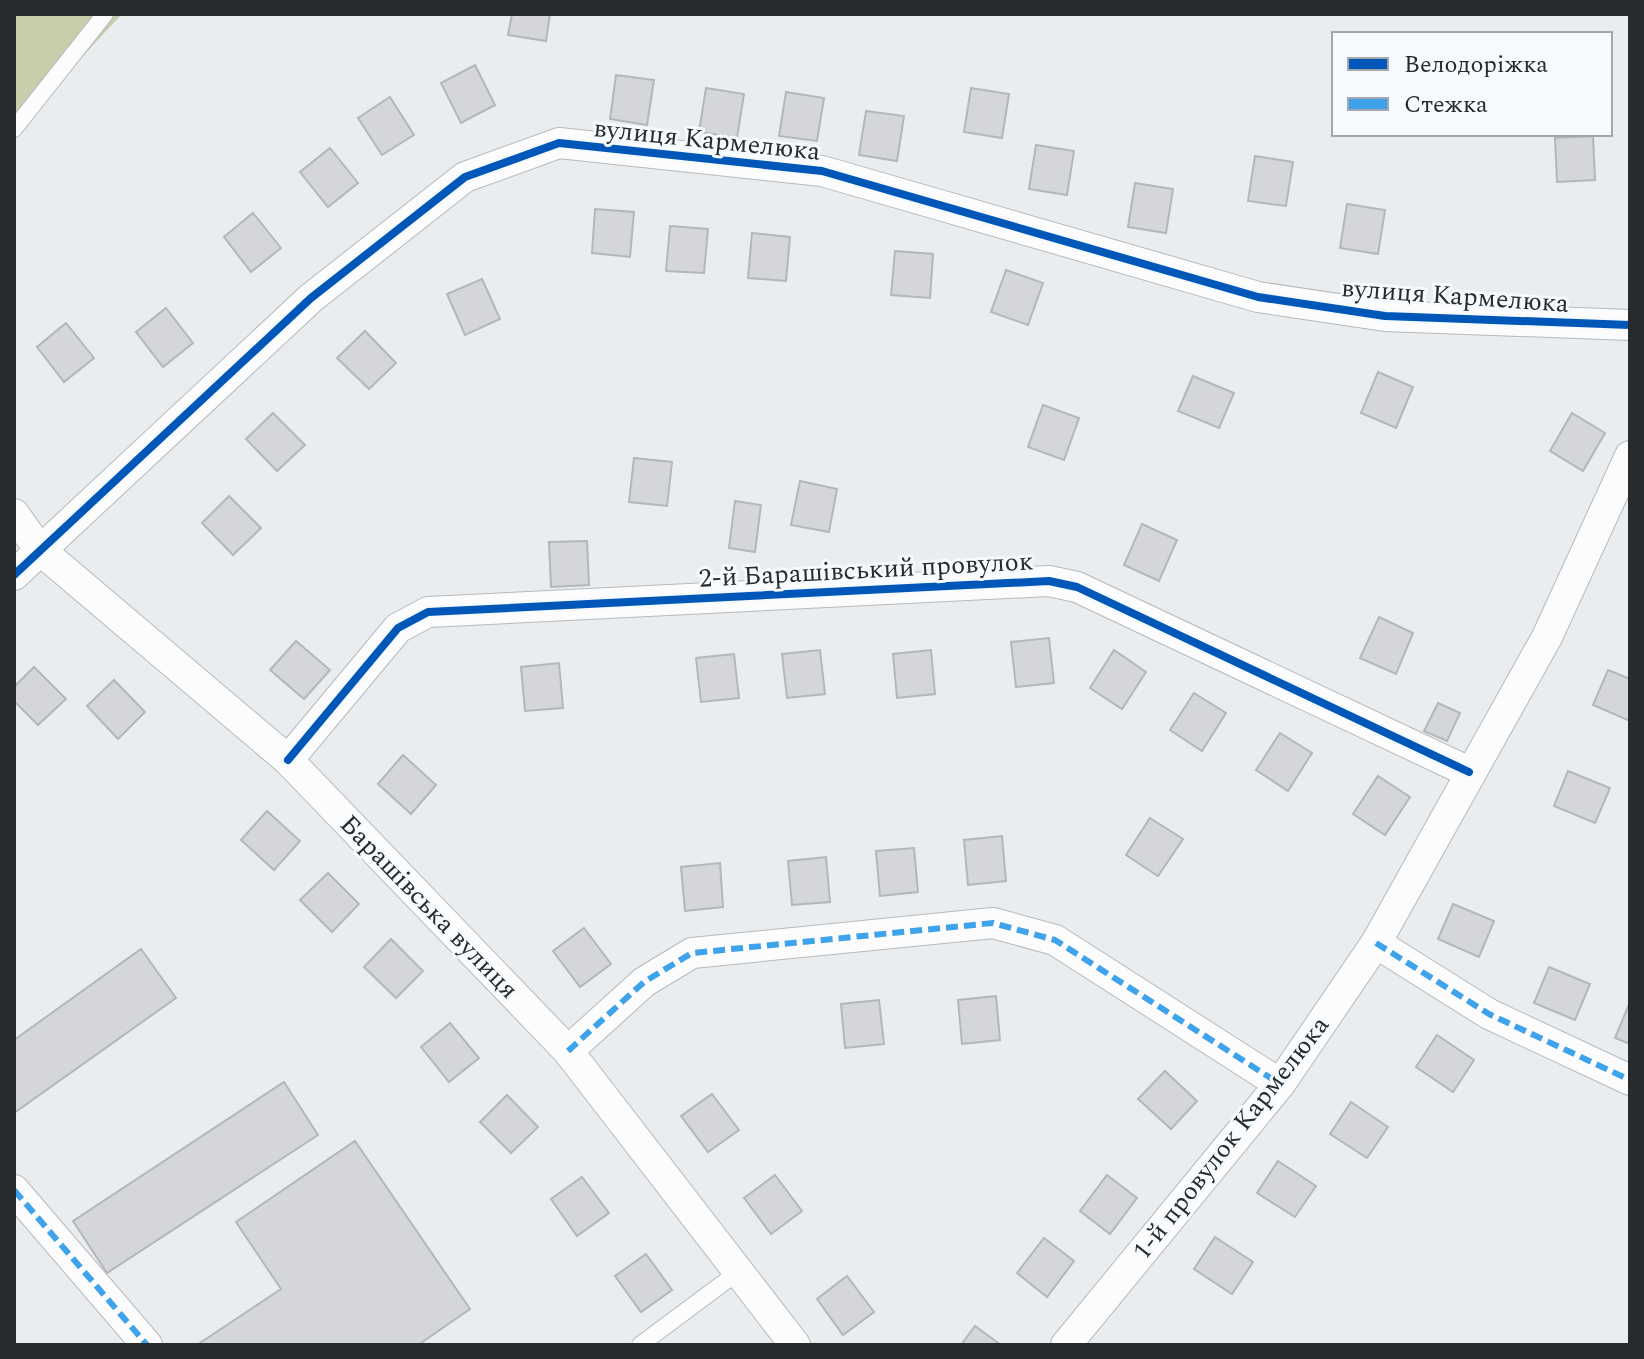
<svg xmlns="http://www.w3.org/2000/svg" width="1644" height="1359" font-family="Spectral,serif">
  <style>
    .forest { fill: #c6ceab }
    .building { fill: #d4d6d9; stroke: #b4b7b9; stroke-width: 2 }
    .lines { fill: none; stroke-linecap: round; stroke-linejoin: round }
    .lane-casing { stroke: #b6b9bb; stroke-width: 18 }
    .street-casing { stroke: #b6b9bb; stroke-width: 32 }
    .lane { stroke: #fcfcfd; stroke-width: 16 }
    .street { stroke: #fcfcfd; stroke-width: 30 }
    .quiet { stroke: #3ea3eb; stroke-width: 6; stroke-dasharray: 12 6; stroke-linecap: butt }
    .cycleway-casing { stroke: #f5faff; stroke-width: 13 }
    .cycleway { stroke: #0057b8; stroke-width: 8 }
    .labels { text-anchor: middle; dominant-baseline: central; stroke-width: 6; stroke-linejoin: round; paint-order: stroke }
    .street-label { font-size: 26px; fill: #282b2d; stroke: #f5faff }
  </style>
  <rect width="100%" height="100%" fill="#e9edf0"/>
  <polygon class="forest" points="14,14 122,14 14,130"/>
  <g class="building">
    <polygon points="512,14 550,14 546,41 508,35"/>
    <polygon points="475,65 495,105 461,123 441,83"/>
    <polygon points="616,75 654,80 647,125 610,119"/>
    <polygon points="706,88 744,94 737,138 699,132"/>
    <polygon points="971,88 1009,94 1002,138 964,132"/>
    <polygon points="786,92 824,98 817,141 779,136"/>
    <polygon points="390,97 414,135 382,155 358,118"/>
    <polygon points="866,111 904,116 897,161 859,155"/>
    <polygon points="1593,136 1595,180 1557,182 1555,138"/>
    <polygon points="1036,145 1074,151 1067,195 1029,189"/>
    <polygon points="330,148 358,183 328,207 300,172"/>
    <polygon points="1255,156 1293,162 1286,206 1248,201"/>
    <polygon points="1135,183 1173,189 1166,233 1128,227"/>
    <polygon points="1347,204 1385,210 1378,254 1340,248"/>
    <polygon points="595,209 634,212 630,257 592,253"/>
    <polygon points="253,213 281,248 251,272 224,237"/>
    <polygon points="670,226 708,229 704,273 666,271"/>
    <polygon points="752,233 790,237 786,281 748,278"/>
    <polygon points="895,251 933,254 930,298 891,295"/>
    <polygon points="1006,270 1043,283 1028,325 991,312"/>
    <polygon points="482,279 500,319 465,335 447,294"/>
    <polygon points="166,308 193,343 163,367 136,332"/>
    <polygon points="66,323 94,358 64,382 37,347"/>
    <polygon points="365,331 396,363 369,389 337,358"/>
    <polygon points="1378,372 1413,387 1396,428 1361,413"/>
    <polygon points="1193,376 1234,393 1219,428 1178,411"/>
    <polygon points="1043,405 1079,418 1064,460 1028,447"/>
    <polygon points="273,413 305,445 277,471 246,439"/>
    <polygon points="1572,413 1605,433 1583,471 1550,451"/>
    <polygon points="634,458 672,462 667,506 629,502"/>
    <polygon points="800,481 837,489 829,532 791,525"/>
    <polygon points="229,496 261,528 233,555 202,523"/>
    <polygon points="735,501 761,505 755,552 729,548"/>
    <polygon points="1142,524 1177,540 1159,581 1124,565"/>
    <polygon points="587,541 589,585 551,587 549,542"/>
    <polygon points="1379,617 1413,633 1396,674 1360,658"/>
    <polygon points="1049,638 1054,683 1016,687 1011,642"/>
    <polygon points="296,641 330,670 304,699 270,670"/>
    <polygon points="820,650 825,694 787,698 782,654"/>
    <polygon points="931,650 935,694 897,698 893,654"/>
    <polygon points="1114,650 1146,672 1122,709 1090,688"/>
    <polygon points="734,654 739,698 701,702 696,658"/>
    <polygon points="559,663 563,708 525,711 521,667"/>
    <polygon points="34,667 66,699 38,725 14,701 14,687"/>
    <polygon points="1608,670 1630,679 1630,721 1593,705"/>
    <polygon points="114,680 145,712 118,739 87,706"/>
    <polygon points="1194,693 1226,713 1202,751 1170,730"/>
    <polygon points="1438,703 1460,713 1447,741 1424,731"/>
    <polygon points="1280,733 1312,753 1288,791 1256,770"/>
    <polygon points="403,755 436,785 411,814 378,784"/>
    <polygon points="1568,771 1610,788 1595,823 1554,806"/>
    <polygon points="1378,776 1410,797 1385,835 1353,814"/>
    <polygon points="267,811 300,841 274,870 241,840"/>
    <polygon points="1150,818 1183,839 1158,876 1126,855"/>
    <polygon points="1002,836 1006,881 968,885 964,840"/>
    <polygon points="914,848 918,892 880,896 876,851"/>
    <polygon points="826,857 830,902 792,905 788,861"/>
    <polygon points="720,863 723,907 685,911 681,867"/>
    <polygon points="328,873 359,904 332,932 300,900"/>
    <polygon points="1453,904 1494,921 1479,957 1438,939"/>
    <polygon points="584,928 611,964 580,987 553,951"/>
    <polygon points="391,939 423,971 396,998 364,967"/>
    <polygon points="141,949 176,998 14,1113 14,1040"/>
    <polygon points="1549,967 1590,984 1575,1020 1534,1003"/>
    <polygon points="996,996 1000,1040 962,1044 958,1000"/>
    <polygon points="879,1000 884,1044 845,1048 841,1004"/>
    <polygon points="1630,1002 1630,1044 1615,1038"/>
    <polygon points="450,1023 479,1058 449,1082 421,1047"/>
    <polygon points="1437,1035 1474,1060 1453,1092 1416,1067"/>
    <polygon points="1165,1071 1197,1101 1171,1129 1138,1099"/>
    <polygon points="284,1082 318,1135 107,1273 73,1221"/>
    <polygon points="712,1094 739,1130 708,1152 681,1116"/>
    <polygon points="507,1095 538,1127 511,1153 480,1122"/>
    <polygon points="1351,1102 1388,1127 1367,1158 1330,1134"/>
    <polygon points="355,1141 470,1309 418,1345 202,1345 200,1343 281,1289 236,1222"/>
    <polygon points="1278,1161 1316,1186 1295,1217 1257,1193"/>
    <polygon points="775,1175 802,1211 771,1234 744,1198"/>
    <polygon points="1107,1175 1137,1198 1110,1234 1080,1211"/>
    <polygon points="582,1177 609,1213 577,1236 551,1199"/>
    <polygon points="1215,1237 1253,1262 1232,1294 1194,1269"/>
    <polygon points="1044,1238 1074,1261 1047,1297 1017,1273"/>
    <polygon points="646,1254 672,1290 641,1312 615,1276"/>
    <polygon points="847,1276 874,1312 843,1335 817,1299"/>
    <polygon points="975,1326 1001,1345 961,1345"/>
  </g>
  <g class="lines">
    <defs>
      <g id="lane">
        <polyline points="14,129 105,14"/>
        <polyline points="640,1345 738,1272"/>
      </g>
      <g id="street">
        <polyline points="14,514 39,549 288,760 568,1051 795,1345"/>
        <polyline points="14,575 311,298 465,177 559,143 822,171 1258,297 1385,316 1630,325"/>
        <polyline points="288,760 398,628 428,612 1049,581 1077,587 1469,772"/>
        <polyline points="1376,943 1489,1014 1630,1080"/>
        <polyline points="568,1051 644,982 692,953 993,923 1055,940 1280,1084"/>
        <polyline points="14,1190 147,1345"/>
        <polyline points="1066,1345 1280,1084 1376,943 1547,637 1630,456"/>
      </g>
    </defs>
    <use href="#lane" class="lane-casing"/>
    <use href="#street" class="street-casing"/>
    <use href="#lane" class="lane"/>
    <use href="#street" class="street"/>
    <g class="quiet">
      <polyline points="1376,943 1489,1014 1630,1080"/>
      <polyline points="568,1051 644,982 692,953 993,923 1055,940 1280,1084"/>
      <polyline points="14,1190 147,1345"/>
    </g>
    <defs>
      <g id="cycleway">
        <polyline points="14,575 311,298 465,177 559,143 822,171 1258,297 1385,316 1630,325"/>
        <polyline points="288,760 398,628 428,612 1049,581 1077,587 1469,772"/>
      </g>
    </defs>
    <use href="#cycleway" class="cycleway-casing"/>
    <use href="#cycleway" class="cycleway"/>
  </g>
  <g class="labels">
    <g class="street-label">
      <text transform="translate(707 140) rotate(6)">вулиця Кармелюка</text>
      <text transform="translate(1455 296) rotate(4)">вулиця Кармелюка</text>
      <text transform="translate(866 570) rotate(-3)">2-й Барашівський провулок</text>
      <text transform="translate(429 907) rotate(46)">Барашівська вулиця</text>
      <text transform="translate(1231 1138) rotate(-52)">1-й провулок Кармелюка</text>
    </g>
  </g>
  <rect width="1644" height="1359" fill="none" stroke="#282b2d" stroke-width="32"/>
  <rect x="1332" y="32" width="280" height="104" fill="#f5faff" stroke="#a3a7ab" stroke-width="2"/>
  <rect x="1348" y="58" width="40" height="12" fill="#0057b8" stroke="#a3a7ab" stroke-width="2"/>
  <text x="1404" y="72" font-size="24" fill="#282b2d">Велодоріжка</text>
  <rect x="1348" y="98" width="40" height="12" fill="#3ea3eb" stroke="#a3a7ab" stroke-width="2"/>
  <text x="1404" y="112" font-size="24" fill="#282b2d">Стежка</text>
</svg>
